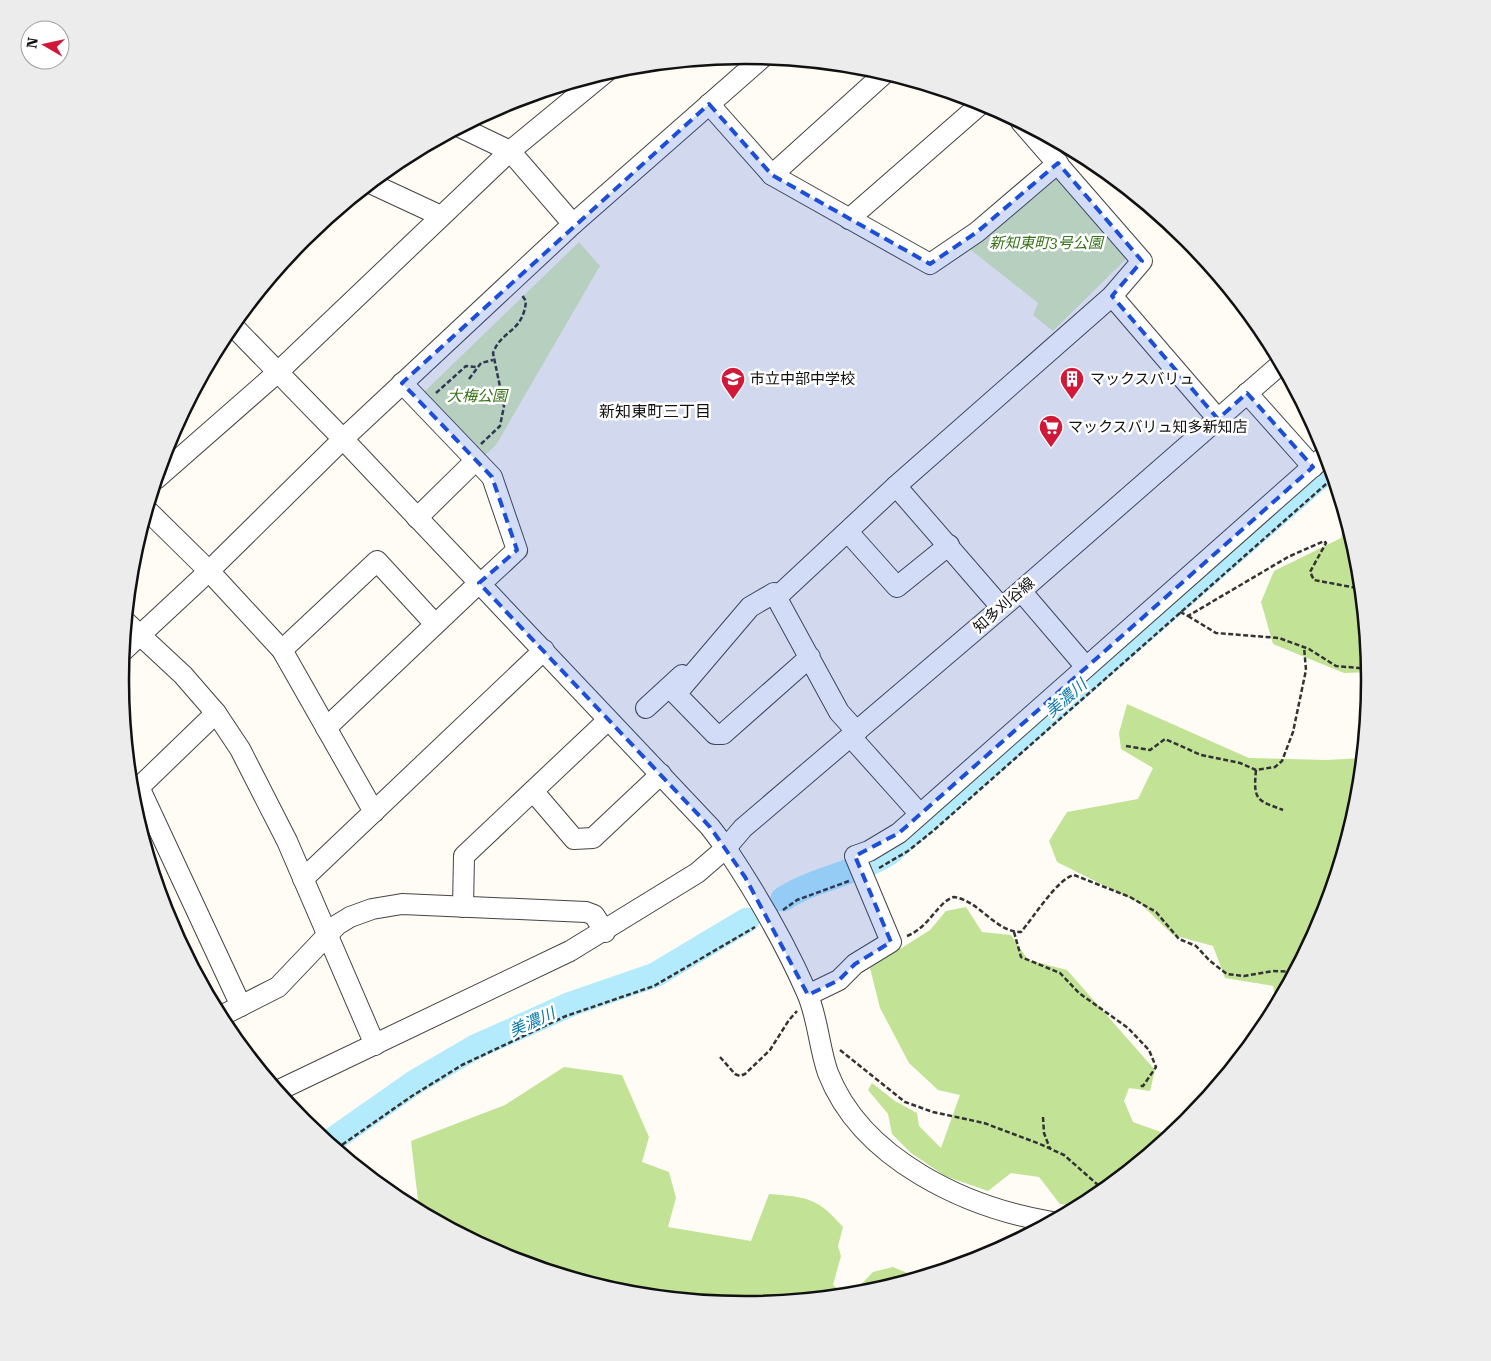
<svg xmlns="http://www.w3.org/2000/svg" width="1491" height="1361" font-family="'Roboto Serif','Noto Sans JP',serif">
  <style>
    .green { fill: #dcefb9 }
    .forest { fill: #c2e296 }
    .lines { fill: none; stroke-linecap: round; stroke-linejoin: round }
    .river { stroke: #b3ebfd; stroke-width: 25 }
    .minor-casing { stroke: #444; stroke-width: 22 }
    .path { stroke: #333; stroke-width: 2.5; stroke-dasharray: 5 2.5; stroke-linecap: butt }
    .minor { stroke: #fff; stroke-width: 20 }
    .marked { fill: #1d4ed8; fill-opacity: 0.2; stroke: #1d4ed8; stroke-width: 4; stroke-dasharray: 10 6; stroke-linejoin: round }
    .labels { text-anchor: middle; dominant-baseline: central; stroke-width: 5; stroke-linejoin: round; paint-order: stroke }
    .park-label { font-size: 15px; font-style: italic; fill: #367218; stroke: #fff }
    .poi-label { font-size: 15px; fill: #111; stroke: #fff; text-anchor: start }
    .street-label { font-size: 15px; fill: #111; stroke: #fff }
    .neighbourhood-label { font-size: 16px; fill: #111; stroke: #fff }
    .water-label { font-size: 16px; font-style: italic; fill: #0a7aab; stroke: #fff }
    .rim { fill: none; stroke: #111; stroke-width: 2.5 }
  </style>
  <rect width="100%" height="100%" fill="#fffcf5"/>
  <g class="green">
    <polygon points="1050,167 1126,259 1053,331 1033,315 1038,303 966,246"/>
    <polygon points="579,242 600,266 496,445 481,459 421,395"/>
  </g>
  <g class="forest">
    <polygon points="1345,513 1359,559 1370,672 1344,673 1273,644 1261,602 1274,571 1341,538"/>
    <polygon points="1127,704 1249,758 1326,760 1363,758 1359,803 1323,920 1278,1006 1273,986 1225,978 1213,946 1173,935 1141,904 1057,862 1049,841 1067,812 1138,799 1153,768 1121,749 1119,733"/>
    <polygon points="966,907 982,932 1011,935 1028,960 1067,970 1155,1070 1150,1091 1129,1088 1124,1101 1133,1122 1172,1136 1093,1201 1081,1207 1060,1204 1039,1177 1011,1173 988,1191 945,1176 911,1153 892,1134 888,1114 868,1090 872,1083 895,1101 917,1113 919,1126 941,1148 960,1095 938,1090 909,1063 880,1008 870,968 930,930 946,911"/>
    <path d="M 564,1067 L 622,1075 L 649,1137 L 642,1162 L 669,1172 L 676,1198 L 668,1227 L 751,1241 L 769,1194 C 807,1197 818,1198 843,1227 L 838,1246 L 841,1256 L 833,1285 L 848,1296 L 745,1306 L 623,1294 L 506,1258 L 423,1214 L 419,1209 L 411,1141 L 505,1105 Z"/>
    <polygon points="893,1267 919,1278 867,1294 850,1296 873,1272"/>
  </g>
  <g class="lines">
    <g class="river">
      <path d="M 783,899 C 816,878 855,874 889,853 L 1331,467"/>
      <polyline points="328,1143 415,1082 475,1047 571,1004 655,975 747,920"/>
    </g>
    <defs>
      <g id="minor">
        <polyline points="709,104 772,175 930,264 977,232 1058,163"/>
        <polyline points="460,127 510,151 573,224"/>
        <polyline points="772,175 886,72"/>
        <polyline points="370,183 441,216"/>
        <polyline points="849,219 983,102"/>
        <polyline points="1112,296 1218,419"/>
        <polyline points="232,325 343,439 710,827 726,848 743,828 1021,591 1282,363"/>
        <polyline points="1247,393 1313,467"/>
        <polyline points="156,479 278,372 510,151 606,72"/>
        <polyline points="896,486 1001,607"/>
        <polyline points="147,510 209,571 282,650 374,812"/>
        <polyline points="417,518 475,461"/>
        <polyline points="848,532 897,587 949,545"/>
        <polyline points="1021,591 1086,667"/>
        <polyline points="777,597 896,486 1112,296 1142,261 1021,122"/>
        <polyline points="126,622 183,675 216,713 240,749 287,841 375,1045"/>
        <polyline points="282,650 377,561 435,624"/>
        <polyline points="123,651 209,571 343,439 573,224 763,57"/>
        <polyline points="810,657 723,734 715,734 676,694 750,607 774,593 839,712 857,732"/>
        <polyline points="646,708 682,675"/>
        <polyline points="326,728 479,583 488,577 517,550 492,477 402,383"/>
        <polyline points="851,737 919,813"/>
        <polyline points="139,787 241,1006"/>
        <polyline points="533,791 574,839 593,838 661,774"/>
        <polyline points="131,795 216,713"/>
        <polyline points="303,879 544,650"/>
        <polyline points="463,907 464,856 608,720"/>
        <polyline points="808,995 839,980 855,964 891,942 855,856 869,851 899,833 1327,454"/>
        <polyline points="219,1017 278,987 337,925 350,917 372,909 402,904 586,912 594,915 605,932"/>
        <path d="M 277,1091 L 570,951 L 697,873 L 726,848 C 756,893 785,943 807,993 C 818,1018 819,1048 828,1073 C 862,1160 967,1208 1052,1222"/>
      </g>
    </defs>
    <use href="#minor" class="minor-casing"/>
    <g class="path">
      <polyline points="469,379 481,363 493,360"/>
      <polyline points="436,393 466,366 476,367"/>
      <path d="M 481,444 L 500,426 L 504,406 L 493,353 C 502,329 523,333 526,301 L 521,294"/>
      <polyline points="1180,612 1188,616 1288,557 1324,541 1326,543 1310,572 1314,580 1362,589"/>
      <polyline points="1188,616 1216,633 1279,638 1309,649 1336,666 1370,669"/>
      <polyline points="1126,746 1150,750 1165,739 1201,755 1240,763 1256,770 1275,767 1282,761 1293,732 1306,670 1304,647"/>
      <path d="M 1256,770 C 1253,801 1257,800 1283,810"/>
      <polyline points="879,868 908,851 933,831 1334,477"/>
      <polyline points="783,910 797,900 849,881"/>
      <polyline points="1014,932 1021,957 1060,973 1079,993 1128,1028 1149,1050 1156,1067 1143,1086 1139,1086"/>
      <path d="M 907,936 C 930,927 938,901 954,897 C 980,901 995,932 1021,932 C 1033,918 1058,878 1074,875 L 1130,897 L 1156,912 L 1179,939 L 1196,946 L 1210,961 L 1227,974 L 1244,976 L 1273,971 L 1295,972"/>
      <polyline points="840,1050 905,1102 933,1112 984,1123 1040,1144 1064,1155 1098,1185 1110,1186"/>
      <polyline points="720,1057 735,1074 740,1076 745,1074 770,1050 789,1020 797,1011"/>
      <polyline points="1043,1117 1044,1133 1050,1149"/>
      <polyline points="336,1149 412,1096 462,1065 566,1016 654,986 755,927"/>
    </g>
    <use href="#minor" class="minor"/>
  </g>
  <path class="marked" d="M 709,104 L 772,175 L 930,264 L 977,232 L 1058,163 L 1142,261 L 1112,296 L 1218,419 L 1247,393 L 1313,467 L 899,833 L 855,856 L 891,942 L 855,964 L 839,980 L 808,995 L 745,877 L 710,827 L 479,583 L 517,550 L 492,477 L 402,383 Z"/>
  <defs>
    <symbol id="school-pin" viewBox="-11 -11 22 30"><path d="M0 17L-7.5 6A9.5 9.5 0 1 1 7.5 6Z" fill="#d21838" stroke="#fff"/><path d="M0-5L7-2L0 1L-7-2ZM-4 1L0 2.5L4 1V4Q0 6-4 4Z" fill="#fff"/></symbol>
    <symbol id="building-pin" viewBox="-11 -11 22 30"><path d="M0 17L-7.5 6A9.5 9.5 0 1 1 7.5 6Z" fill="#d21838" stroke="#fff"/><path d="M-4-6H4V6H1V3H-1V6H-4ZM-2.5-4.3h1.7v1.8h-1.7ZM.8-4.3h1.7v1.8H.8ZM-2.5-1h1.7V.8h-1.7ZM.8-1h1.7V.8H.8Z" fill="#fff"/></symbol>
    <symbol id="supermarket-pin" viewBox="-11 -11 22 30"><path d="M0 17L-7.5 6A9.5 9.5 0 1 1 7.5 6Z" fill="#d21838" stroke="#fff"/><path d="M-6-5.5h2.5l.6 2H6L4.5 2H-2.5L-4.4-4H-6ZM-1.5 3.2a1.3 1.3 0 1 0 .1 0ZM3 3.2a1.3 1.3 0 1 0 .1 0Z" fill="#fff"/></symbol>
  </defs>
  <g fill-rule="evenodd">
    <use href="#school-pin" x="719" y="365" width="28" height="38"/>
    <use href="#building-pin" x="1058" y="365" width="28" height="38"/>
    <use href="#supermarket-pin" x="1037" y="413" width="28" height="38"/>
  </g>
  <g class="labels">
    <g class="park-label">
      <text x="1046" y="243">新知東町3号公園</text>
      <text x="477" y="396">大梅公園</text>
    </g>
    <g class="poi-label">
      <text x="750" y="379">市立中部中学校</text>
      <text x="1090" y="379">マックスバリュ</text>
      <text x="1068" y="427">マックスバリュ知多新知店</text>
    </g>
    <g class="street-label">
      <text transform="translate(1004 605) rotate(-41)">知多刈谷線</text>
    </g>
    <g class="neighbourhood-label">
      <text x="655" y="411">新知東町三丁目</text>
    </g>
    <g class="water-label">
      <text transform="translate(1066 698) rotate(-41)">美濃川</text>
      <text transform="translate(532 1022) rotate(-24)">美濃川</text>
    </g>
  </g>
  <path d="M0 0H1491V1361H0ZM129 680a616 616 0 1 1 1232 0a616 616 0 1 1-1232 0Z" fill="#ececec" fill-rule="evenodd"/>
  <path class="rim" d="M129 680a616 616 0 1 1 1232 0a616 616 0 1 1-1232 0Z"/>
  <g transform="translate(45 45) rotate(279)"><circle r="24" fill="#ffffff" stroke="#a0a0a0"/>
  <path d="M0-4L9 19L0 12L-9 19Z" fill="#d21838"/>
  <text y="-8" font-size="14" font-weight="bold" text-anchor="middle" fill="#111111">N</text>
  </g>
</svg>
